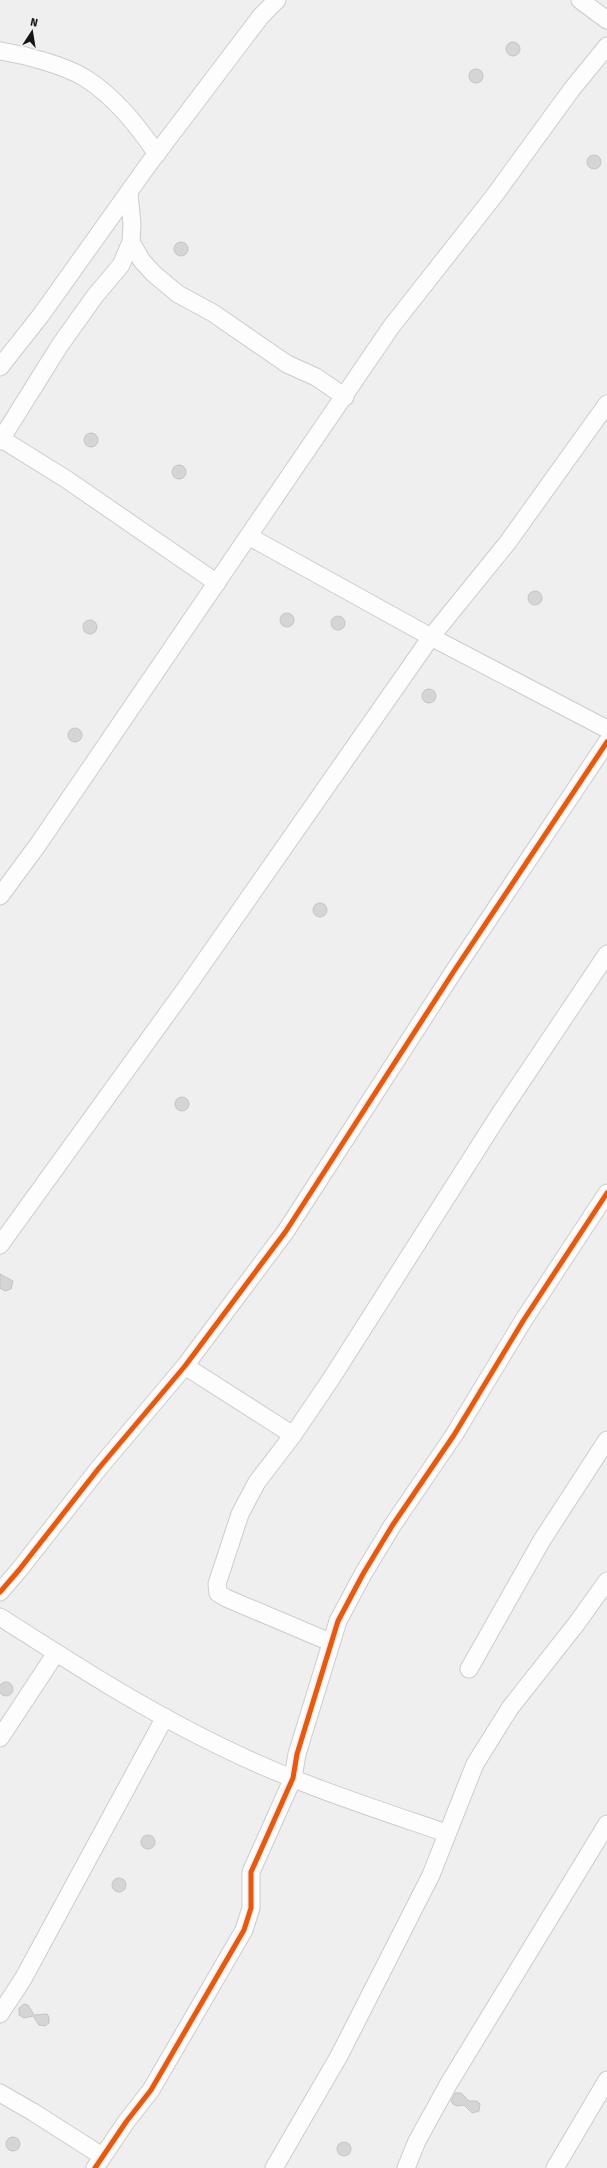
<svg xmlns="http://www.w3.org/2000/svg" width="607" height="2168" font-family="'Fira Sans',sans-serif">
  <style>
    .building { fill: #d5d5d5; stroke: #c4c4c4 }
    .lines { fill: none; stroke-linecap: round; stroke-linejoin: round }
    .minor-casing { stroke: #cccccd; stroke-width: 19 }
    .minor { stroke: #fdfdfd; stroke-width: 17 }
    .cycleway-casing { stroke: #efeff0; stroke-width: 8 }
    .cycleway { stroke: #e8590c; stroke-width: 5 }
  </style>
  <rect width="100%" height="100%" fill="#efeff0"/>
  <g class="building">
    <circle cx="513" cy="49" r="7"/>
    <circle cx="476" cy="76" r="7"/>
    <circle cx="594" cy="162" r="7"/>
    <circle cx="181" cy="249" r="7"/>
    <circle cx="91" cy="440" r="7"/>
    <circle cx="179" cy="472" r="7"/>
    <circle cx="535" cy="598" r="7"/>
    <circle cx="287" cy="620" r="7"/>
    <circle cx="338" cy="623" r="7"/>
    <circle cx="90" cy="627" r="7"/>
    <circle cx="429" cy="696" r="7"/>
    <circle cx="75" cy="735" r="7"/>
    <circle cx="320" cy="910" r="7"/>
    <circle cx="182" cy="1104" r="7"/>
    <polygon points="0,1274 13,1281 11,1289 5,1291 0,1288"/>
    <circle cx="6" cy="1689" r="7"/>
    <circle cx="148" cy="1842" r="7"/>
    <circle cx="119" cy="1885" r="7"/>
    <polygon points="24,2004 28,2005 34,2015 47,2014 49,2017 49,2023 45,2026 39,2025 33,2016 24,2018 19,2015 19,2008"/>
    <polygon points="455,2093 461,2093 469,2101 477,2101 480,2104 479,2111 472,2113 464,2105 457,2106 453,2104 451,2101"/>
    <circle cx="13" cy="2144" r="7"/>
    <circle cx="344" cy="2149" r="7"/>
  </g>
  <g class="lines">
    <defs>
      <g id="minor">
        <polyline points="580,0 607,20"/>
        <path d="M 0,51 C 25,55 64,65 85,78 C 115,97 137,125 157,154"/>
        <polyline points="131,242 142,261 154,274 178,294 213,313 287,364 316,377 345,397"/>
        <polyline points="0,367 41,315 148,165 261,16 277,0"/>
        <polyline points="0,438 66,479 217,583"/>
        <polyline points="0,441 60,345 95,296 121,265 131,242 132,224 129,193"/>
        <polyline points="250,537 431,637 607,729"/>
        <polyline points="0,896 37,846 391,327 494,196 572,89 607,46"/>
        <polyline points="0,1245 188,985 431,637 508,542 607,404"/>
        <polyline points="185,1366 293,1435"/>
        <polyline points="0,1592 19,1570 99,1468 185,1366 286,1231 454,971 607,742"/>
        <path d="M 0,1617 C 75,1665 148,1712 228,1750 C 298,1784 373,1808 446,1833"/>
        <polyline points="330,1642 226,1598 218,1593 217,1584 240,1514 257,1482 293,1435 331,1379 499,1115 607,954"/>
        <polyline points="469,1669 542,1540 607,1440"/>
        <polyline points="0,1738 56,1653"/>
        <polyline points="0,2014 23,1979 165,1717"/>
        <polyline points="0,2093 33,2112 102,2156"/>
        <polyline points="95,2168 126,2122 151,2090 244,1930 251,1908 251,1872 293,1778 297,1754 338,1621 363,1574 392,1526 454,1435 523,1321 607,1193"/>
        <polyline points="274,2168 339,2056 431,1875 475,1764 510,1708 577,1623 607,1581"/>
        <polyline points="406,2168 417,2141 449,2083 607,1824"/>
        <polyline points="555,2168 607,2080"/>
      </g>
    </defs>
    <use href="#minor" class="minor-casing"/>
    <use href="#minor" class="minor"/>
    <defs>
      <g id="cycleway">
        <polyline points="0,1592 19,1570 99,1468 185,1366 286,1231 454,971 607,742"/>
        <polyline points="95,2168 126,2122 151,2090 244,1930 251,1908 251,1872 293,1778 297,1754 338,1621 363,1574 392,1526 454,1435 523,1321 607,1193"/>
      </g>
    </defs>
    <use href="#cycleway" class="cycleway-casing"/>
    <use href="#cycleway" class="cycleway"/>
  </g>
  <g transform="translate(32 32) rotate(12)" stroke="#efeff0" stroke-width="3" paint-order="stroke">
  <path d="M0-3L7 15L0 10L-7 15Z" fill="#161617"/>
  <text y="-6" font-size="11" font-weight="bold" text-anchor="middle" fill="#161617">N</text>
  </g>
</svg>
